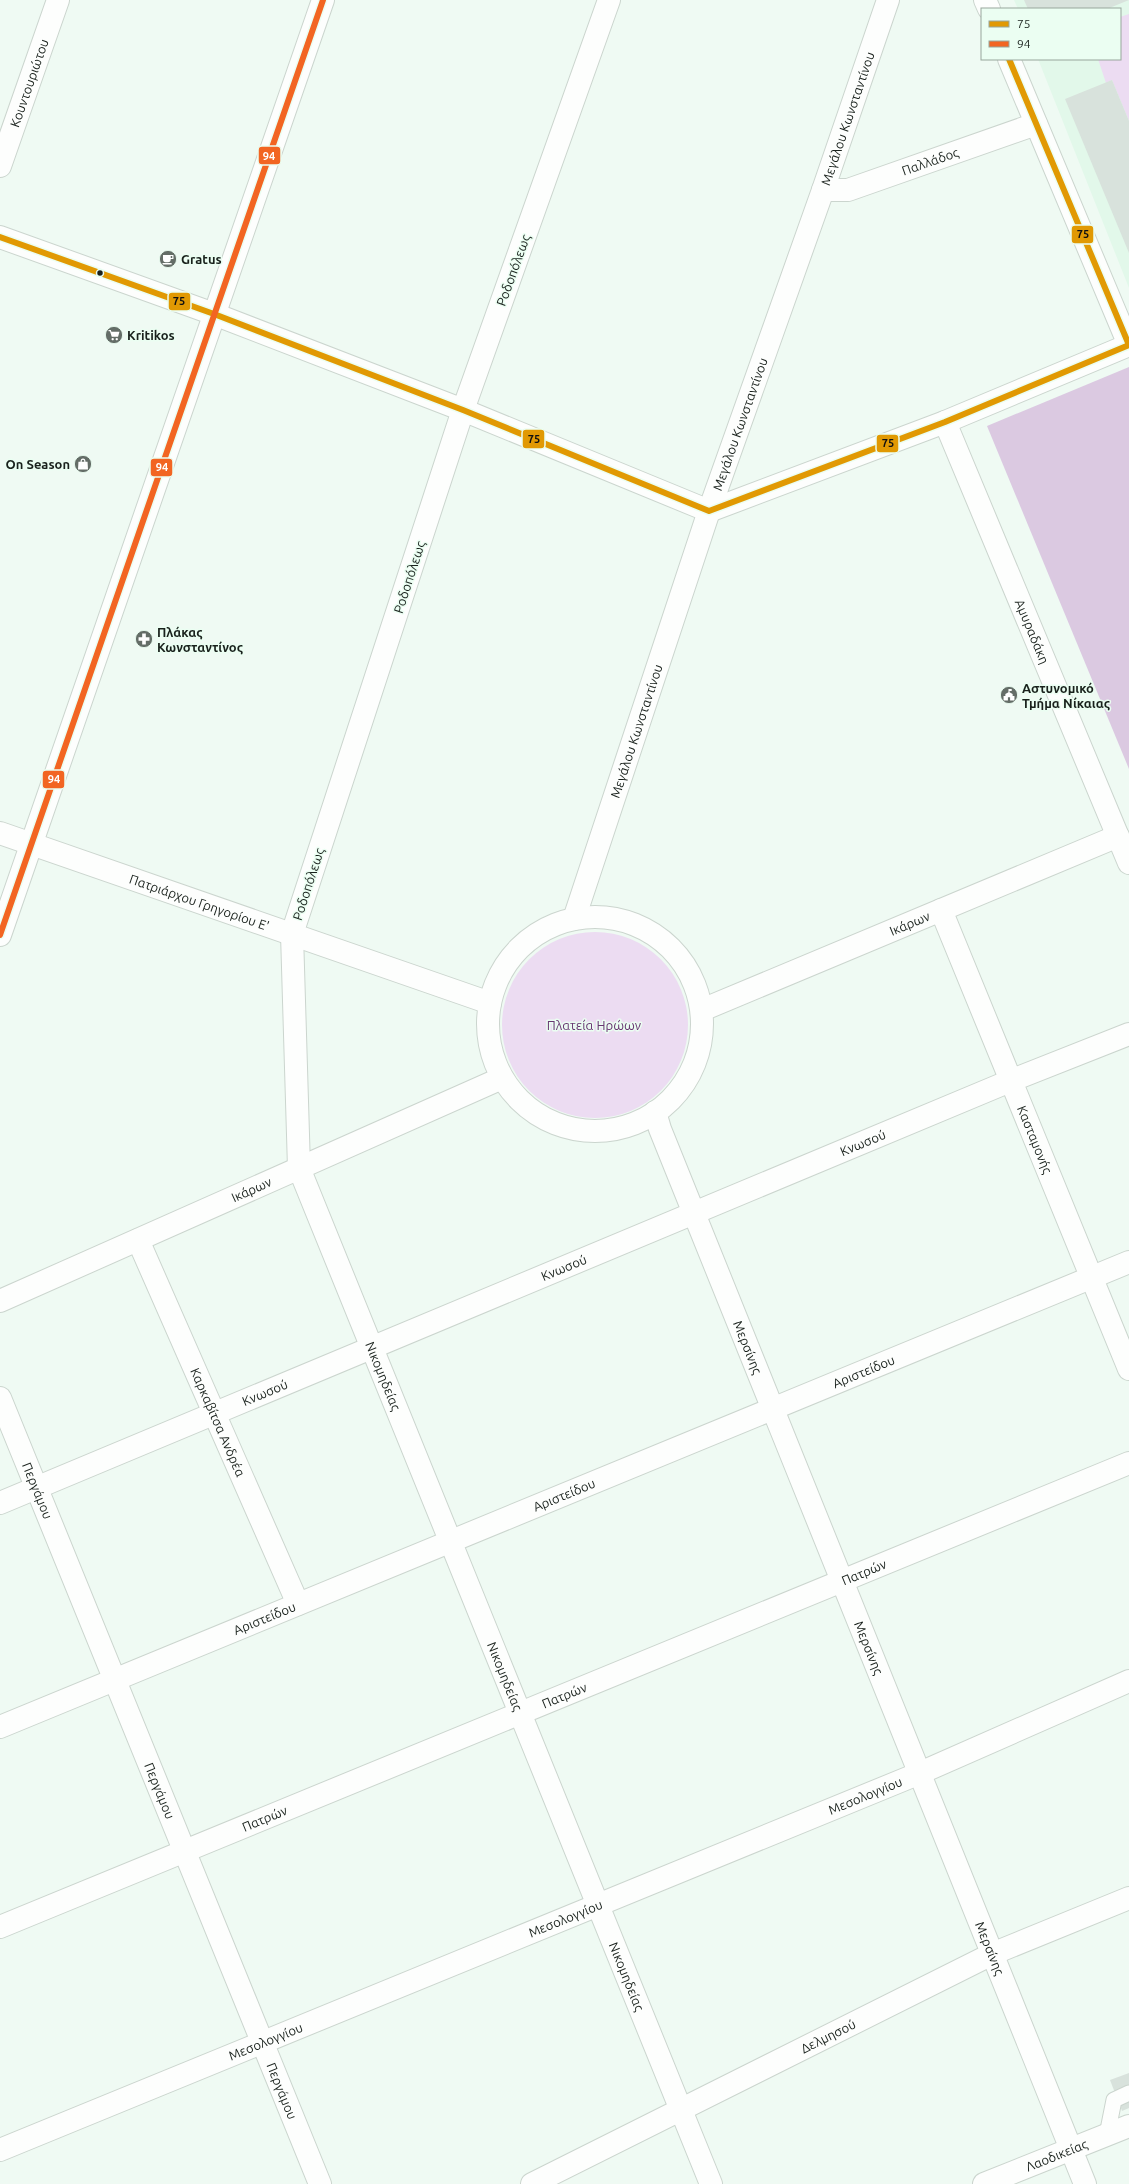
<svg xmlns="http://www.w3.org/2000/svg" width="1129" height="2184" font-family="Ubuntu,sans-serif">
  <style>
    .built { fill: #e2f8ea }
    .green { fill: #ecdcf2 }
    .forest { fill: #dbc9e1 }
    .building { fill: #d8e2dc }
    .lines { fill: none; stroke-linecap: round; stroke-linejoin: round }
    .lane-casing { stroke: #cbd5ce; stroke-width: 17 }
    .street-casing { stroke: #cbd5ce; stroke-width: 24 }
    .secondary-casing { stroke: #cbd5ce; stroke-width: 24 }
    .primary-casing { stroke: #cbd5ce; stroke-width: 24 }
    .lane { stroke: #fdfefd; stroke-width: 15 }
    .street { stroke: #fdfefd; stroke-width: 22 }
    .secondary { stroke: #fdfefd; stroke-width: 22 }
    .primary { stroke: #fdfefd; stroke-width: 22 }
    .bus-1-casing { stroke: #ebfef2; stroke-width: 9 }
    .bus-2-casing { stroke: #ebfef2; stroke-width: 9 }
    .bus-1 { stroke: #e19903; stroke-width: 6 }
    .bus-2 { stroke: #f26522; stroke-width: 6 }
    .bus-dot { fill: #19211c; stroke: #ebfef2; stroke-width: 1.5 }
    .labels { text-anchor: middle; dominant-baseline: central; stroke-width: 3; stroke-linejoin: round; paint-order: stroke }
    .street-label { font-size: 13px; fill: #19211c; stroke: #ebfef2 }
    .poi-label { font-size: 13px; font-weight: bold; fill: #19211c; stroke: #ebfef2; text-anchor: start }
    .park-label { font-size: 13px; fill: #683672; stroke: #ebfef2 }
    .line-badge { stroke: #ebfef2; stroke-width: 1.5 }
    .badge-label { font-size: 11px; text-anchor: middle; font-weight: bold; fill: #fff }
    .pale-badge-label { font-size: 11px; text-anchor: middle; font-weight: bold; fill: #111 }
  </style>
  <rect width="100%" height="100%" fill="#effaf3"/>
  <polygon class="built" points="1014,0 1129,0 1129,288 1038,59 1120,59 1120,9 1018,9"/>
  <g class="green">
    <polygon points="1129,14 1129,121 1112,80 1106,83 1098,59 1120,59 1120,17"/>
    <circle cx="595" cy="1025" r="93"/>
  </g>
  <polygon class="forest" points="1129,367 1129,769 987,426"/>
  <g class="building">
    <polygon points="1024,0 1129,0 1107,9 1028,9"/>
    <polygon points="1112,80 1129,121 1129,253 1065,99"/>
    <polygon points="1129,2073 1129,2108 1122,2111 1110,2080"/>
  </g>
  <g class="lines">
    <defs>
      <polyline id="lane" points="1107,2135 1114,2100 1129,2093"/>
      <g id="street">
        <path id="s1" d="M 609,0 L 463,410 L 292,934 L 299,1168 L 711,2184"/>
        <polyline points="985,0 989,9"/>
        <polyline points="1009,59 1129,345"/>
        <path id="s2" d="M 0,166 L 58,0"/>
        <path id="s3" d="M 823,190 L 848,190 L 1036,124"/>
        <polyline points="0,237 214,314 463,410 709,511 945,422 1129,345"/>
        <path id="s4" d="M 945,422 L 1129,863"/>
        <path id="s5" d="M 0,833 L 490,1003"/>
        <path id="s6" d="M 941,910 L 1129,1369"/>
        <circle cx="595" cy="1024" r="107"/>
        <path id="s7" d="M 574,919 L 709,511 L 823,190 L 888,0"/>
        <path id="s8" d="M 702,1010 L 1118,836"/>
        <path id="s9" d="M 655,1112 L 660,1129 L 1085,2184"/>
        <path id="s10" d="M 138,1240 L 298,1604"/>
        <path id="s11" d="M 0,1301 L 502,1078"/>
        <path id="s12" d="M 0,1398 L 320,2184"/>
        <path id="s13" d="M 0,1503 L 1010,1081 L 1129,1034"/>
        <path id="s14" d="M 0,1727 L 1129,1262"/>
        <path id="s15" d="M 0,1927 L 1129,1463"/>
        <path id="s16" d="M 0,2150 L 920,1773 L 1129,1681"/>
        <path id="s17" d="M 532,2184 L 992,1954 L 1129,1898"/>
      </g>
      <polyline id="secondary" points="0,935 323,0"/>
      <g id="primary">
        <path id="s18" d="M 984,2184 L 1129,2126"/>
      </g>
    </defs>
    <use href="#lane" class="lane-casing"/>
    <use href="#street" class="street-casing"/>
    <use href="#secondary" class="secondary-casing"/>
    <use href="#primary" class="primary-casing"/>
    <use href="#lane" class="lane"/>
    <use href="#street" class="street"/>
    <use href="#secondary" class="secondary"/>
    <use href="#primary" class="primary"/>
    <defs>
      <polyline id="bus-1" points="0,237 214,314 463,410 709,511 945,422 1129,345 1009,59"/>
      <polyline id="bus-2" points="0,935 323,0"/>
    </defs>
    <use href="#bus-1" class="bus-1-casing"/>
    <use href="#bus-2" class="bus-2-casing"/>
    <use href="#bus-1" class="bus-1"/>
    <use href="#bus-2" class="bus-2"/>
  </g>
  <defs>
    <symbol id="cafe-disc" viewBox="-11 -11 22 22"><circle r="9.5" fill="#646d67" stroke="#ebfef2"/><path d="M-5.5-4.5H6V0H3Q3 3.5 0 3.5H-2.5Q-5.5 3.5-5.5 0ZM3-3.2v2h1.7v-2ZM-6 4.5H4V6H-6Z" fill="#fff"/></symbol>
    <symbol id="supermarket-disc" viewBox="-11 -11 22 22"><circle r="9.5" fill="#646d67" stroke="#ebfef2"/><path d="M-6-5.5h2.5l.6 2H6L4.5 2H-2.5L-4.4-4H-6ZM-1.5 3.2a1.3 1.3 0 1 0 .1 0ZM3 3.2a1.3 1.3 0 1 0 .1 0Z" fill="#fff"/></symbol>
    <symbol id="shop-disc" viewBox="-11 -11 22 22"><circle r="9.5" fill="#646d67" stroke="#ebfef2"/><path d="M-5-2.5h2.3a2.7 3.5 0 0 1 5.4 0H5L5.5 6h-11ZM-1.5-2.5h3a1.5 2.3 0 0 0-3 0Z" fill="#fff"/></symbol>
    <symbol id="pharmacy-disc" viewBox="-11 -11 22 22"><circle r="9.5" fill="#646d67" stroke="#ebfef2"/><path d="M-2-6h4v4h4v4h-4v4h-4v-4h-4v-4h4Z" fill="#fff"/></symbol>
    <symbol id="civic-disc" viewBox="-11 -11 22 22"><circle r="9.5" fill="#646d67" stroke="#ebfef2"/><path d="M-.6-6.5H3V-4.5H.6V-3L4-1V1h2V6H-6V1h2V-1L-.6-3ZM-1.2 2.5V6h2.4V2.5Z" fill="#fff"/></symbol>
  </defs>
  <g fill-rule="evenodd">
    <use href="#cafe-disc" x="158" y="249" width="20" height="20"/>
    <use href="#supermarket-disc" x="104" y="325" width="20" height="20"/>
    <use href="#shop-disc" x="73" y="454" width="20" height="20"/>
    <use href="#pharmacy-disc" x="134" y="629" width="20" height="20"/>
    <use href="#civic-disc" x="999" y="685" width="20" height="20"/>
  </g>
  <circle class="bus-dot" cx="100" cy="273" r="3.5"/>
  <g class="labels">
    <g class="street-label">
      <text stroke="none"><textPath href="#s2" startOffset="88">Κουντουριώτου</textPath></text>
      <text stroke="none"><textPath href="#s7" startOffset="846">Μεγάλου Κωνσταντίνου</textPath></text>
      <text stroke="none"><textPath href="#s3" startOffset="112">Παλλάδος</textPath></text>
      <text transform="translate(513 270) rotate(-70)">Ροδοπόλεως</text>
      <text stroke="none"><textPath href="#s7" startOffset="522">Μεγάλου Κωνσταντίνου</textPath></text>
      <text transform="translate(409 577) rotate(-72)">Ροδοπόλεως</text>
      <text stroke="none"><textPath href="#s4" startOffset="227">Αμυραδάκη</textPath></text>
      <text stroke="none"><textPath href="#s7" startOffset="198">Μεγάλου Κωνσταντίνου</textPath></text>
      <text transform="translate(308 884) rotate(-72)">Ροδοπόλεως</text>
      <text stroke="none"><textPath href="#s5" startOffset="211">Πατριάρχου Γρηγορίου Ε'</textPath></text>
      <text stroke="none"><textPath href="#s8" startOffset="225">Ικάρων</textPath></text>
      <text stroke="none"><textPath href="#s6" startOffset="248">Κασταμονής</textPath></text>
      <text stroke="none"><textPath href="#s13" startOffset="935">Κνωσού</textPath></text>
      <text stroke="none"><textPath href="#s11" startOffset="275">Ικάρων</textPath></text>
      <text stroke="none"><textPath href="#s13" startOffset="611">Κνωσού</textPath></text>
      <text stroke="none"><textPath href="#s9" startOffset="253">Μερσίνης</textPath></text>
      <text stroke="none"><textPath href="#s14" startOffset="934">Αριστείδου</textPath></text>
      <text stroke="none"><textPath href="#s1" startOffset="1445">Νικομηδείας</textPath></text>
      <text stroke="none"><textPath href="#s13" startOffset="287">Κνωσού</textPath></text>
      <text stroke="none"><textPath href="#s10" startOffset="199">Καρκαβίτσα Ανδρέα</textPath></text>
      <text stroke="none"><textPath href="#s12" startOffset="100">Περγάμου</textPath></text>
      <text stroke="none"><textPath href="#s14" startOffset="610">Αριστείδου</textPath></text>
      <text stroke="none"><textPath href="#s15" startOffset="934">Πατρών</textPath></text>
      <text stroke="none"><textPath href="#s14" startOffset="286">Αριστείδου</textPath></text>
      <text stroke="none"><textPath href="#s9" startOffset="577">Μερσίνης</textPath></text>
      <text stroke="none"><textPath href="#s1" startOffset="1769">Νικομηδείας</textPath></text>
      <text stroke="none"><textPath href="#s15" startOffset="610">Πατρών</textPath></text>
      <text stroke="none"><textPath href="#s12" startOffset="424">Περγάμου</textPath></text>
      <text stroke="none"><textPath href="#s16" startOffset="935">Μεσολογγίου</textPath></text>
      <text stroke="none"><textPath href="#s15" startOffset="286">Πατρών</textPath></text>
      <text stroke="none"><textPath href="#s16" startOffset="611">Μεσολογγίου</textPath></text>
      <text stroke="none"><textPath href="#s9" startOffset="901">Μερσίνης</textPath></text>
      <text stroke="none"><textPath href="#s1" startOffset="2093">Νικομηδείας</textPath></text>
      <text stroke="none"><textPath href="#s17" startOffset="331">Δελμησού</textPath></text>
      <text stroke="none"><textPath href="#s16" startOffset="287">Μεσολογγίου</textPath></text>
      <text stroke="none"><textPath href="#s12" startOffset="748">Περγάμου</textPath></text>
      <text stroke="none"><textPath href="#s18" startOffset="78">Λαοδικείας</textPath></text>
    </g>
    <g class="poi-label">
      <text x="181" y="259">Gratus</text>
      <text x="127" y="335">Kritikos</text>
      <text x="70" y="464" text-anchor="end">On Season</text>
      <text x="157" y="632">Πλάκας<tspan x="157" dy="15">Κωνσταντίνος</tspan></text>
      <text x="1022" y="688">Αστυνομικό<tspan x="1022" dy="15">Τμήμα Νίκαιας</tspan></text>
    </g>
    <g class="park-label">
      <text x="594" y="1025">Πλατεία Ηρώων</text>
    </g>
  </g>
  <g class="line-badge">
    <rect x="258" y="146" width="23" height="19" rx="4" fill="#f26522"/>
    <rect x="1071" y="225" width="23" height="19" rx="4" fill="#e19903"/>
    <rect x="168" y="292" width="23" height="19" rx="4" fill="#e19903"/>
    <rect x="522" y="429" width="23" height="20" rx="4" fill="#e19903"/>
    <rect x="876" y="434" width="23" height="19" rx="4" fill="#e19903"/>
    <rect x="150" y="458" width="23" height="19" rx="4" fill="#f26522"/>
    <rect x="42" y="770" width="23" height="19" rx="4" fill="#f26522"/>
  </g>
  <g class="badge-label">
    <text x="269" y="160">94</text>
    <text x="162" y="471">94</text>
    <text x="54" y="783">94</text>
  </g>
  <g class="pale-badge-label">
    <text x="1083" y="238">75</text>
    <text x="179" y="305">75</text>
    <text x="534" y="443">75</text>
    <text x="888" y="447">75</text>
  </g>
  <rect x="981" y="8" width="140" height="52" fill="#ebfef2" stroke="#97a69c"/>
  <rect x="989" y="21" width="20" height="6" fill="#e19903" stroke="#97a69c"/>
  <text x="1017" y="28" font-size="12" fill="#19211c">75</text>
  <rect x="989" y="41" width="20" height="6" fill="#f26522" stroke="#97a69c"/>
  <text x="1017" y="48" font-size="12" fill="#19211c">94</text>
</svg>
